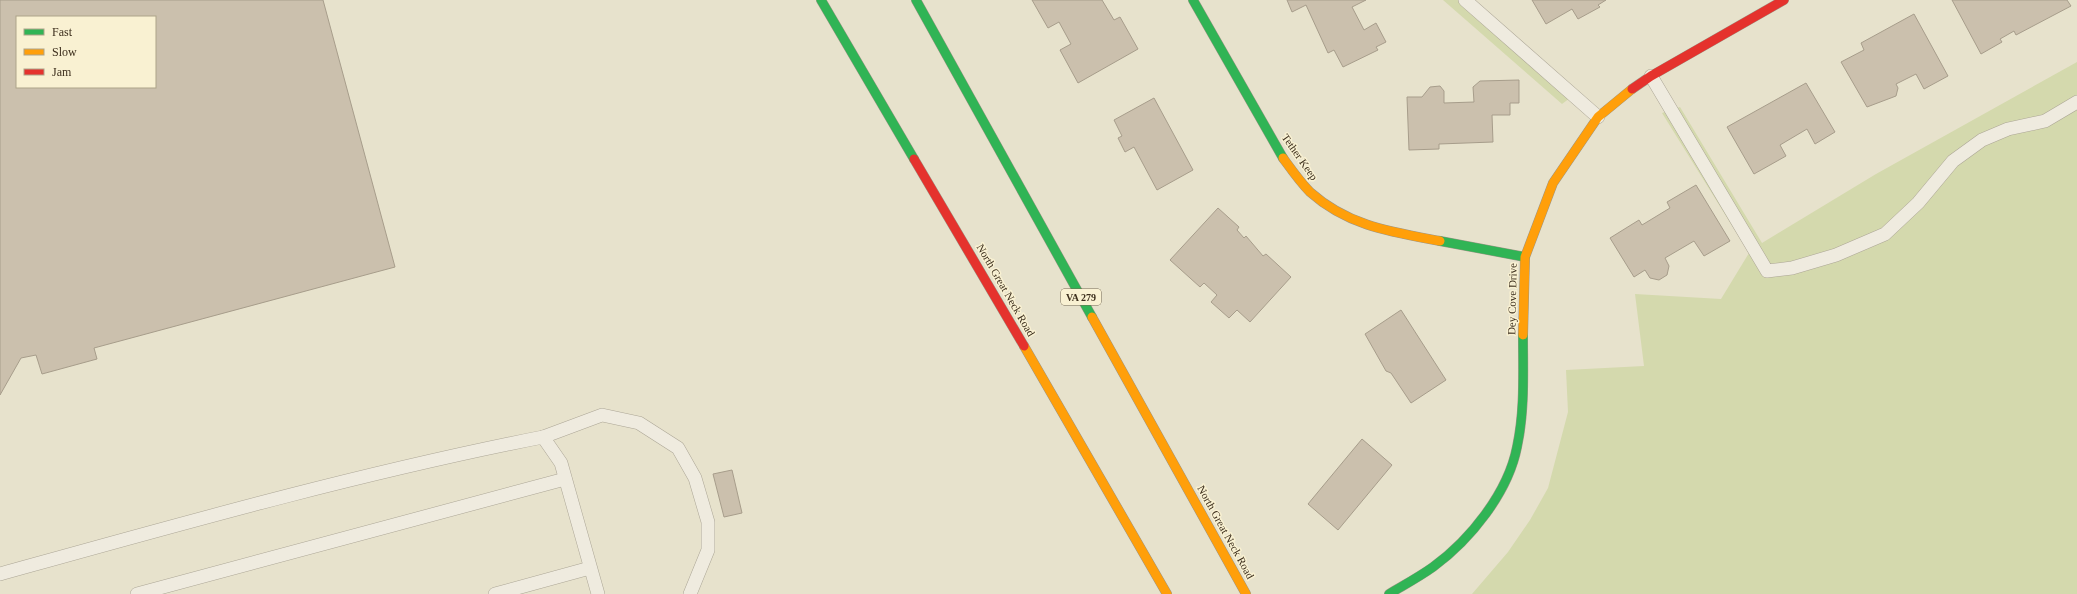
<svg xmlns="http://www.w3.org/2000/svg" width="2077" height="594" font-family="'Times New Roman',serif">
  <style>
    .green { fill: #d4d9ad }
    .building { fill: #cbc0ad; stroke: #a79d8b; fill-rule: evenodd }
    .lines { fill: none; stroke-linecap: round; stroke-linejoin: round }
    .lane-casing { stroke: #aca696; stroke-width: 14 }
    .fast-casing { stroke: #9c9586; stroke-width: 10 }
    .slow-casing { stroke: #9c9586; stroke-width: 10 }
    .jam-casing { stroke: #9c9586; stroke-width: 10 }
    .lane { stroke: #efebdf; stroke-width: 13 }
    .fast { stroke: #30b455; stroke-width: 9 }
    .slow { stroke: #ff9f0a; stroke-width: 9 }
    .jam { stroke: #e5322d; stroke-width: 9 }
    .labels { text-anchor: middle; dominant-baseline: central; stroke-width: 3; stroke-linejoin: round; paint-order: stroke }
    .shield { fill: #f9f1d2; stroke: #756853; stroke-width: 1 }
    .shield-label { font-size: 10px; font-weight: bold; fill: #3c2e1c }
    .street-label { font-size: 11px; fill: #3c2e1c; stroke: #f9f1d2 }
  </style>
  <rect width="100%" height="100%" fill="#e7e2cc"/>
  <g class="green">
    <polygon points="1443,0 1474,0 1578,92 1562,104"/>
    <polygon points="2077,62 2077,594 1472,594 1508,552 1530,520 1548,488 1568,412 1566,370 1644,366 1635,294 1721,299 1749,253 1662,113 1680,107 1762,243 1876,174"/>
  </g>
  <g class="building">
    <path d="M 0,0 L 323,0 L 395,267 L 94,348 L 97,359 L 42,374 L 36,355 L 21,358 L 0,395 ZM 17,17 L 155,17 L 155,87 L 17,87 Z"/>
    <polygon points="1032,0 1102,0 1114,20 1120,17 1138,49 1078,83 1060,50 1071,44 1059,22 1048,28"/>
    <polygon points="1287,0 1366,0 1352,7 1364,30 1376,23 1386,42 1376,47 1378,50 1343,67 1334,50 1328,53 1306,5 1292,12"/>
    <polygon points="1532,0 1606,0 1598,5 1600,7 1578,19 1572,9 1546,24"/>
    <polygon points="1952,0 2067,0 2071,6 2016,35 2014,31 2000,39 2002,42 1981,54"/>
    <polygon points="1914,14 1948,76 1924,89 1916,74 1896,84 1898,88 1896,96 1867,107 1841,62 1864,50 1861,43"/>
    <polygon points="1519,80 1519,103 1510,103 1510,115 1492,115 1493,142 1439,144 1439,149 1409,150 1407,97 1422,97 1430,87 1440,86 1444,91 1444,103 1474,102 1473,87 1480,81"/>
    <polygon points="1806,83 1835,132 1815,144 1807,129 1780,145 1786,156 1754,174 1727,127"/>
    <polygon points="1154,98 1193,170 1157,190 1134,147 1125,152 1118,138 1122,136 1114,120"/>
    <polygon points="1696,185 1730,241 1704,256 1694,241 1665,258 1669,266 1667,275 1659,280 1650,278 1645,270 1634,277 1610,238 1639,220 1642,225 1670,208 1667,202"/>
    <polygon points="1218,208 1239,227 1237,230 1244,238 1246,236 1263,256 1266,254 1291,277 1250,322 1237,310 1229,318 1211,302 1217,295 1204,283 1200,287 1170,260"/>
    <polygon points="1401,310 1446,380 1411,403 1391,373 1386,371 1365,334"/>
    <polygon points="1362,439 1392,465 1338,530 1308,504"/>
    <polygon points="732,470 742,513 724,517 713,474"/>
  </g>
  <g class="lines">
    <defs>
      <g id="lane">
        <polyline points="1465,0 1598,117"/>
        <polyline points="1651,76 1767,271 1792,268 1836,255 1885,234 1918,203 1953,161 1982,140 2008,129 2045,121 2077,102"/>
        <polyline points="543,437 602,415 639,423 678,448 695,478 708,522 708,550 690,594"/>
        <path d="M 0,574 C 180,524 360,473 543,437 L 561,463 L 598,594"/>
        <polyline points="137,594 565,479"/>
        <polyline points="495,594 590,568"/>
      </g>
      <g id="fast">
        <polyline points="821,0 914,159"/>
        <polyline points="916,0 1092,317"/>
        <polyline points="1193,0 1283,158"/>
        <polyline points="1440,241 1525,257"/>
        <path d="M 1389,594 C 1404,585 1419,577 1433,567 C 1470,540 1508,493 1517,447 C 1525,410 1523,372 1523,335"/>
      </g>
      <g id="slow">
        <path d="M 1283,158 C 1291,169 1300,182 1310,192 C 1348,226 1391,232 1440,241"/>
        <polyline points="1092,317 1246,594"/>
        <polyline points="1523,335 1525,257 1553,183 1598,117 1632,89"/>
        <polyline points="1024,346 1167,594"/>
      </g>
      <g id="jam">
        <polyline points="1632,89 1651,76 1784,0"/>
        <polyline points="914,159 1024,346"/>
      </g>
    </defs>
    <use href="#lane" class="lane-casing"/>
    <use href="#fast" class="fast-casing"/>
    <use href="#slow" class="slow-casing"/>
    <use href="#jam" class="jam-casing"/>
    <use href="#lane" class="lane"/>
    <use href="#fast" class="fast"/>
    <use href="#slow" class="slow"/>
    <use href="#jam" class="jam"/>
  </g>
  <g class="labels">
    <rect class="shield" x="1061" y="289" width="40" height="16" rx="3"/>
    <g class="shield-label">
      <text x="1081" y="297">VA 279</text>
    </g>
    <g class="street-label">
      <text transform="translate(1300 157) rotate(55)">Tether Keep</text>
      <text transform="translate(1006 290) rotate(60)">North Great Neck Road</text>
      <text transform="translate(1512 299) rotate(-89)">Dey Cove Drive</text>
      <text transform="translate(1226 532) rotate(61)">North Great Neck Road</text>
    </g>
  </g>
  <rect x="16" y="16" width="140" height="72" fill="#f9f1d2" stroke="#ada389"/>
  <rect x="24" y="29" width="20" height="6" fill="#30b455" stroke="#ada389"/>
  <text x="52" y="36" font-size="12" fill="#3c2e1c">Fast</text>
  <rect x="24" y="49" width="20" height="6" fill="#ff9f0a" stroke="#ada389"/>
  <text x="52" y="56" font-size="12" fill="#3c2e1c">Slow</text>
  <rect x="24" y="69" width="20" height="6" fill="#e5322d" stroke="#ada389"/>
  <text x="52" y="76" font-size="12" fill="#3c2e1c">Jam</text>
</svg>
